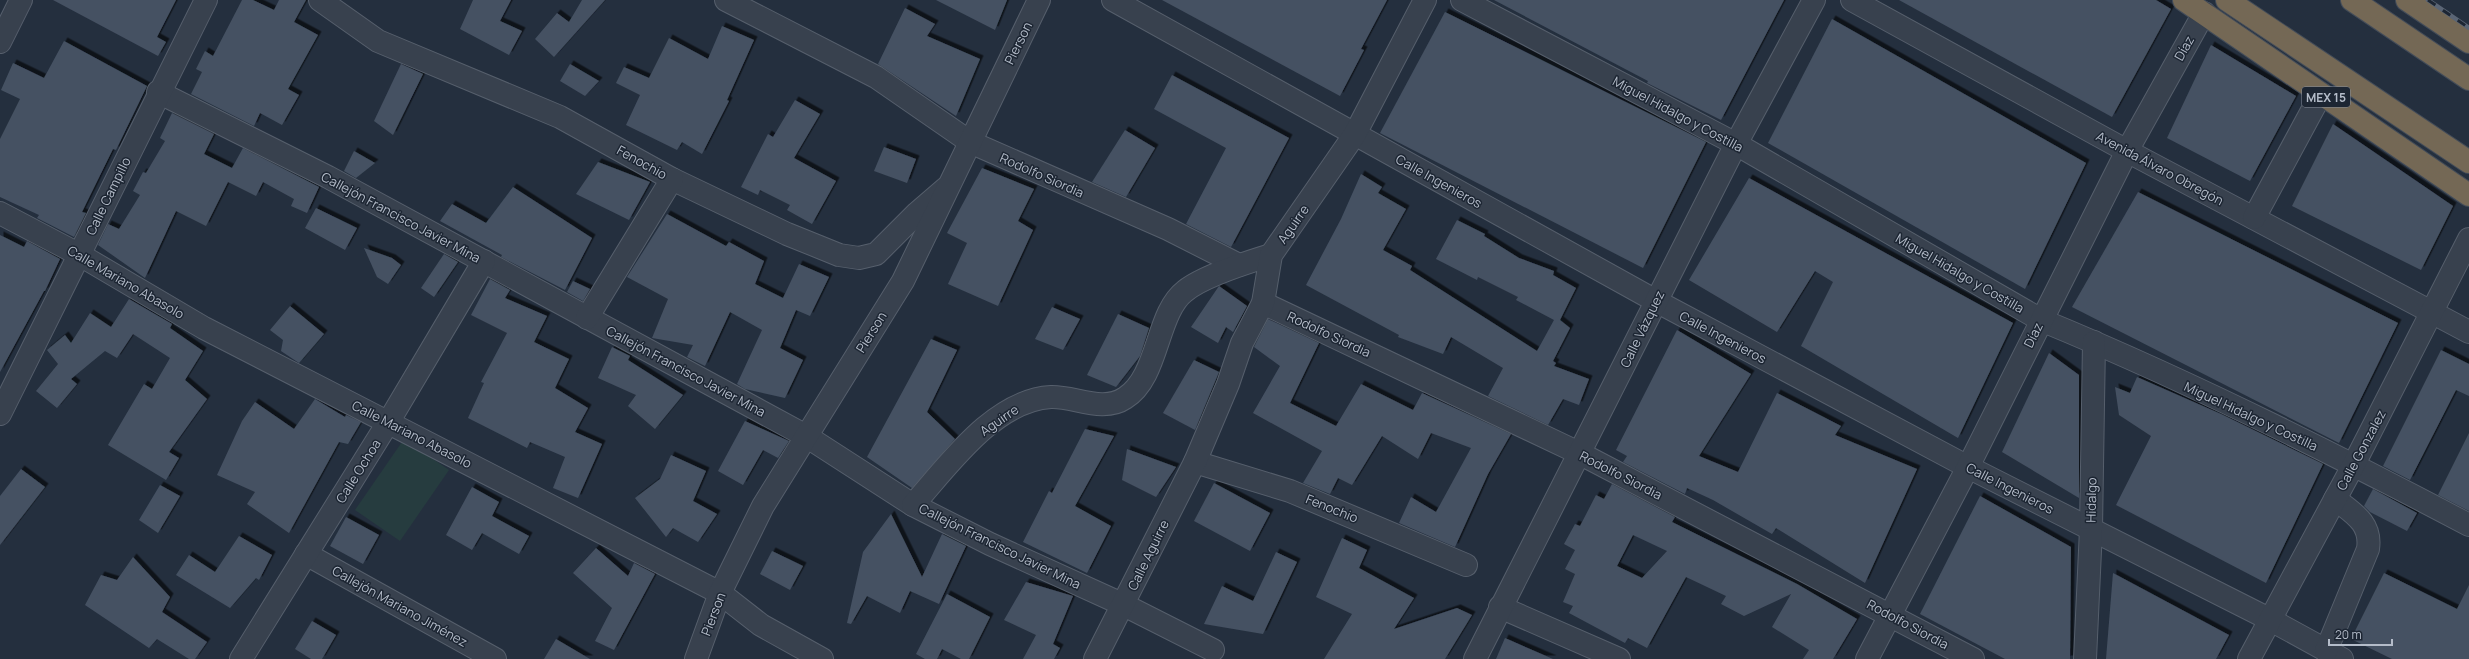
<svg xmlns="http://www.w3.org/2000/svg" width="2469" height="659" font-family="Manrope,sans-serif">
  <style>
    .grass { fill: #263c3f }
    .building { fill: #455162; fill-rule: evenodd; filter: url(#shadow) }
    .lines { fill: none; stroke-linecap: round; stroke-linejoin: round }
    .minor-casing { stroke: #565f6c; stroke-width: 24 }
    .highway-casing { stroke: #434c59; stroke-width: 24 }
    .minor { stroke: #38414e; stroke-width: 22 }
    .highway { stroke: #746855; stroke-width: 22 }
    .rail-casing { stroke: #5a6575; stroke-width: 4.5 }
    .rail { stroke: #1d2633; stroke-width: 3; stroke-dasharray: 9; stroke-linecap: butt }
    .labels { text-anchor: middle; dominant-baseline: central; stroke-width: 3; stroke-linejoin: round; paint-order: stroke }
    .shield { fill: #1d2633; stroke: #878f9c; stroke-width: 1 }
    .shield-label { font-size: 12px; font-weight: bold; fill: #b4bcc9 }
    .street-label { font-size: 13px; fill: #b4bcc9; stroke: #1d2633 }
  </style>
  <defs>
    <filter id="shadow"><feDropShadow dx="3.5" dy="-3.5" stdDeviation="0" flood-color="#0009"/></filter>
  </defs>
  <rect width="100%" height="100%" fill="#242f3e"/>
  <polygon class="grass" points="404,439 449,470 400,541 355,510"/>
  <g class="building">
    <polygon points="53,0 176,0 157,37 166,42 158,56"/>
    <polygon points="242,0 253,0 274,10 279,0 306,0 294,22 318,35 288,89 299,95 282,125 260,113 254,126 191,94 202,72 196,69 205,51 213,56"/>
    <polygon points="473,0 511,0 500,21 522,31 509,55 460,29"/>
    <polygon points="582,0 605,0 554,57 535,39 557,13 569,22"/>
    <polygon points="936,0 1007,0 995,30"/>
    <polygon points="1162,0 1387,0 1361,49 1364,50 1340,96"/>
    <polygon points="1494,0 1784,0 1721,120 1647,83 1648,81"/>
    <polygon points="1899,0 2156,0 2171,9 2112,117"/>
    <polygon points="905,8 935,24 927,36 980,59 956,116 878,64"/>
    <polygon points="1445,12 1706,142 1643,268 1380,133"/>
    <polygon points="1832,19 2086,163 2025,289 1768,143"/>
    <polygon points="722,26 754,40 727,100 729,101 702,154 682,142 677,150 626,125 640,95 616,83 624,67 649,78 669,38 708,59"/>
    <polygon points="64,41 147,86 116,150 113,149 82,212 86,213 74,237 37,218 39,215 0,197 0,139 20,99 1,90 13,63 44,78"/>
    <polygon points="2211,45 2296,96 2250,181 2167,138"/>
    <polygon points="401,64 423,74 393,135 374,121"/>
    <polygon points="570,64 599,81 585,96 560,81"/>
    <polygon points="1172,75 1289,138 1231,247 1186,224 1226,148 1154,109"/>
    <polygon points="795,100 820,114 794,158 836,181 812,224 787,210 790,205 760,190 758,195 741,187 768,134 773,137"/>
    <polygon points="172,113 214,134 204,154 232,168 243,148 319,187 307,213 291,206 294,199 263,182 256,196 228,182 206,226 176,211 145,278 98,245 108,224 119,229 140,195 133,191 143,172 146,173 165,141 160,138"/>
    <polygon points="2333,124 2453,206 2421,270 2292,206"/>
    <polygon points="1125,130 1155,148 1126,197 1092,182"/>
    <polygon points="884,147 916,159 907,183 874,171"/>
    <polygon points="354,151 375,163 356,178 344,171"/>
    <polygon points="598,162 650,182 629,220 576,194"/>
    <polygon points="982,168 1034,189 1018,221 1033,230 998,306 948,284 967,243 947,233"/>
    <polygon points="1361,174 1382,187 1378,193 1406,209 1383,250 1412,266 1410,270 1537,351 1554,320 1516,300 1518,297 1478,277 1477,280 1436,259 1457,220 1485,234 1484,236 1519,258 1554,271 1553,275 1576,288 1560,320 1570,328 1553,361 1556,363 1554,366 1589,379 1579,405 1563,399 1548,425 1488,396 1503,368 1451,337 1443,354 1398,337 1399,335 1306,285 1341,219"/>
    <polygon points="1749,178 2013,323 1958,438 1801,346 1833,282 1815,271 1777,332 1689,280"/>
    <polygon points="513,187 592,238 565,290 501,257 502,255 440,221 452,204 486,223"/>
    <polygon points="2138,192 2398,323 2339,443 2072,307"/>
    <polygon points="316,208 357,228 345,250 305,228"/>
    <polygon points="667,214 726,246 729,242 764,261 755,284 783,298 799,264 829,277 810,316 796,310 780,348 803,360 785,398 745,389 737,384 762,330 730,312 705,366 687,357 693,345 652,338 668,299 627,277"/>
    <polygon points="0,235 24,247 27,241 60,259 45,291 44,291 0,372"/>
    <polygon points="364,248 392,258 401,265 388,284 377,277"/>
    <polygon points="444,254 458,262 434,297 421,288"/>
    <polygon points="490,279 510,290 505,298 547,316 534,342 569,359 555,388 588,408 575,432 602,444 578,498 553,488 565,457 530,442 527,448 468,418 484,383 481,382 507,333 471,315"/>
    <polygon points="573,281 590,289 583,301 567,292"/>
    <polygon points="1219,286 1247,306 1233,332 1226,327 1218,343 1191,327"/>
    <polygon points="129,299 172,324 170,328 203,351 185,380 207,399 169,452 179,458 166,480 108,445 144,384 152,389 170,358 133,334 117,358 105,351 71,379 77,384 57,408 36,391 58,364 47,350 65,335 71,343 90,313 111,327"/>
    <polygon points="290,306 324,334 299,363 281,351 283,340 270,330"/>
    <polygon points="1052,307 1080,319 1063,350 1035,339"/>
    <polygon points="1118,314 1149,328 1140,356 1116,387 1087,375"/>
    <polygon points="1268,319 1319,343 1290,403 1336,426 1361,384 1413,410 1422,393 1511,434 1488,474 1455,547 1399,523 1411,497 1436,512 1471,448 1431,433 1418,459 1382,436 1352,485 1338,478 1330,494 1303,483 1322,451 1253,413 1280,366 1254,347"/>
    <polygon points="1677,330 1751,374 1699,456 1738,472 1777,393 1841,426 1835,435 1917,469 1865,583 1776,528 1772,534 1713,500 1687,488 1685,494 1623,462 1627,456 1616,450"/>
    <polygon points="931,339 957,350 927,412 955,439 912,488 867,457"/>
    <polygon points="612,347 630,356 628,360 683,395 655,429 628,406 636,395 598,378"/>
    <polygon points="2441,350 2469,364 2469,396 2456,390 2410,480 2383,466"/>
    <polygon points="2049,353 2079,375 2079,498 2002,452"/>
    <polygon points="1194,360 1219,372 1195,430 1163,413"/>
    <polygon points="2137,377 2221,414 2323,464 2266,583 2116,505 2151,436 2119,415 2115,387 2130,393"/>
    <polygon points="315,399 345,417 346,415 361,422 348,444 339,442 289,533 247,504 255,492 217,475 242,421 255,402 294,429"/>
    <polygon points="745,421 789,441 778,458 763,450 743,485 718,471"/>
    <polygon points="1085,429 1114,436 1075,506 1111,526 1087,573 1023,542 1049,491 1052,493"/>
    <polygon points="2469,433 2469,511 2438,495"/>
    <polygon points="1127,449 1176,467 1156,497 1122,480"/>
    <polygon points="671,455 706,471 693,501 717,514 698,542 673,528 666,537 635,498 660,479"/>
    <polygon points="21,469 45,487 0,545 0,496"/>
    <polygon points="1214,483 1270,513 1250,551 1194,521"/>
    <path d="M 1612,484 L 1675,517 L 1672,522 L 1797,584 L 1857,619 L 1833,659 L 1803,659 L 1809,650 L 1772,627 L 1791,594 L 1744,616 L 1721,604 L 1726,596 L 1686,577 L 1647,648 L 1628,638 L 1625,643 L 1569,613 L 1573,606 L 1563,602 L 1575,574 L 1565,569 L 1575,550 L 1564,544 L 1575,524 L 1580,526 L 1596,495 L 1604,499 ZM 1633,535 L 1667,551 L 1642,578 L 1617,566 Z"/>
    <polygon points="160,485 180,496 158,533 139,520"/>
    <polygon points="472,487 499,502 492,516 529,536 519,554 482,533 472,550 446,535"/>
    <polygon points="2373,489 2417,513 2407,531 2370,512 2364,506"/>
    <polygon points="1980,496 2071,547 2070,659 2005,659 1920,614"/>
    <polygon points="891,514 922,577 942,534 966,546 939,604 910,591 900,613 867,596 851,624 847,623 863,552"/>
    <polygon points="346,517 379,535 363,564 330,546"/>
    <polygon points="239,536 272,555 259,580 256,578 230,608 176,575 189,555 215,572"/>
    <polygon points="1342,538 1367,550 1359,568 1414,598 1394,629 1457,608 1472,615 1445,659 1324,659 1352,614 1316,597"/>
    <polygon points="596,548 628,576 634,563 655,574 614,650 595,641 612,608 573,573"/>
    <polygon points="772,551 803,566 790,590 760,574"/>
    <polygon points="1276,552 1297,562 1263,634 1204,624 1222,586 1253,601"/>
    <polygon points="133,557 170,597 162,612 207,642 195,659 189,659 157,639 149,648 85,605 101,575 117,580"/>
    <polygon points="2113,573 2229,635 2216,659 2106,659"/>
    <polygon points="2384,573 2457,609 2469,585 2469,659 2392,659 2351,639"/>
    <polygon points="1026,582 1073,596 1053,644 1060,648 1054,659 1023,659 1036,635 1004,620"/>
    <polygon points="947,594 990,617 969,659 961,659 942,649 937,659 925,659 916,654"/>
    <polygon points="312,621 336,635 322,659 311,659 295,649"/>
    <polygon points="1505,638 1553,659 1496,659"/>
    <polygon points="556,639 590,659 544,659"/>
  </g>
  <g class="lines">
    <defs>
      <g id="minor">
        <polyline points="320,0 378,41 560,117 672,179 787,234 839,255 859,258 876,254 917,213 946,188"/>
        <polyline points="726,0 876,77 970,142 1168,229 1239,265"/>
        <polyline points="1113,0 1656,301 1968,467 2269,619 2342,659"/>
        <path d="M 1462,0 L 1736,144 L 2041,320 C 2187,380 2329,451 2469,525"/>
        <polyline points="1852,0 2127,151 2469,332"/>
        <polyline points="0,42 21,0"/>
        <polyline points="158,92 328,177 806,436 913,505 990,544 1124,605 1213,650"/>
        <polyline points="0,213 80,255 204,328 720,593 761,625 822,659"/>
        <polyline points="2254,218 2321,94"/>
        <polyline points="1263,303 1581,454 1973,659"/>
        <polyline points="587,318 672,179"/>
        <polyline points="0,414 206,0"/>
        <polyline points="1195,462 1290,491 1466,565"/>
        <path d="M 913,505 C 948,466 994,400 1051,397 C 1074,396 1103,413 1125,398 C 1159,377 1156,313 1185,291 C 1203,276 1248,262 1271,255"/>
        <polyline points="306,554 495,659"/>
        <polyline points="1500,607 1619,659"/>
        <path d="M 2326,651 L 2368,549 C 2372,523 2353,513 2335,499"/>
        <polyline points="241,659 389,421 484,261"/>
        <polyline points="696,659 720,593 763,506 903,281 1039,0"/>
        <polyline points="1095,659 1195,462 1228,384 1242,343 1263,303 1271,255 1355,134 1425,0"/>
        <polyline points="1475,659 1736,144 1814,0"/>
        <polyline points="1867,659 1968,467 2127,151 2204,13"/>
        <polyline points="2085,659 2091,529 2094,342"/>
        <polyline points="2249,659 2354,464 2469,239"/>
      </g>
      <g id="highway">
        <polyline points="2184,0 2469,195"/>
        <polyline points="2227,0 2469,162"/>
        <polyline points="2352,0 2469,79"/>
        <polyline points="2407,0 2469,42"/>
      </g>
    </defs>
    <use href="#minor" class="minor-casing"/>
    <use href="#highway" class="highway-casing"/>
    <use href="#minor" class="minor"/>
    <use href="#highway" class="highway"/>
    <defs>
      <polyline id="rail" points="2428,0 2469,28"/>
    </defs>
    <use href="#rail" class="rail-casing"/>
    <use href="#rail" class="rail"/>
  </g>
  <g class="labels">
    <rect class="shield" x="2302" y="87" width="48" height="20" rx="3"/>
    <g class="shield-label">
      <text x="2326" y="97">MEX 15</text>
    </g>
    <g class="street-label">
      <text transform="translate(1018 43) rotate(-64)">Pierson</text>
      <text transform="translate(2184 48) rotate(-61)">Díaz</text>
      <text transform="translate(1678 114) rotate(28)">Miguel Hidalgo y Costilla</text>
      <text transform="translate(642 162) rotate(29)">Fenochio</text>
      <text transform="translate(2160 168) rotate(28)">Avenida Álvaro Obregón</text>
      <text transform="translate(1042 175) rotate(24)">Rodolfo Siordia</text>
      <text transform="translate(1439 181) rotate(29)">Calle Ingenieros</text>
      <text transform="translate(108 196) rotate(-64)">Calle Campillo</text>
      <text transform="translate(401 217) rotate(28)">Callejón Francisco Javier Mina</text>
      <text transform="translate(1293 224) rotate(-55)">Aguirre</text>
      <text transform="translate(1960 273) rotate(30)">Miguel Hidalgo y Costilla</text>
      <text transform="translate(126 282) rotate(30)">Calle Mariano Abasolo</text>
      <text transform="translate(1642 329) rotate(-64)">Calle Vázquez</text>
      <text transform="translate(871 332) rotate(-58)">Pierson</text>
      <text transform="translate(1329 334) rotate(25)">Rodolfo Siordia</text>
      <text transform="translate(2033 335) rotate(-64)">Díaz</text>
      <text transform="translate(1723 337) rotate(28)">Calle Ingenieros</text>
      <text transform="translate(686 371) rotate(28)">Callejón Francisco Javier Mina</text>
      <text transform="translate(2251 416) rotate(25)">Miguel Hidalgo y Costilla</text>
      <text transform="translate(999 420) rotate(-35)">Aguirre</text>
      <text transform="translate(412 434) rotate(27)">Calle Mariano Abasolo</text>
      <text transform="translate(2361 450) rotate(-62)">Calle Gonzalez</text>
      <text transform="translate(358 471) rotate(-58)">Calle Ochoa</text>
      <text transform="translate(1621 475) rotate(27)">Rodolfo Siordia</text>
      <text transform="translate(2010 488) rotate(27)">Calle Ingenieros</text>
      <text transform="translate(2091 500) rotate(-89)">Hidalgo</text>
      <text transform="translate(1332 508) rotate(22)">Fenochio</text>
      <text transform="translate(1000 546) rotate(26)">Callejón Francisco Javier Mina</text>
      <text transform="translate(1148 555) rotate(-64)">Calle Aguirre</text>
      <text transform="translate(400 606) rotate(29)">Callejón Mariano Jiménez</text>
      <text transform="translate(713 614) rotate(-69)">Pierson</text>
      <text transform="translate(1908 624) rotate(28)">Rodolfo Siordia</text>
    </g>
  </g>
  <path d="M2329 639v6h63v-6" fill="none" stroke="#b4bcc9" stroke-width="2"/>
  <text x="2335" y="639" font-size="12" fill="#b4bcc9" stroke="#1d2633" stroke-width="3" paint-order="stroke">20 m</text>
</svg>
